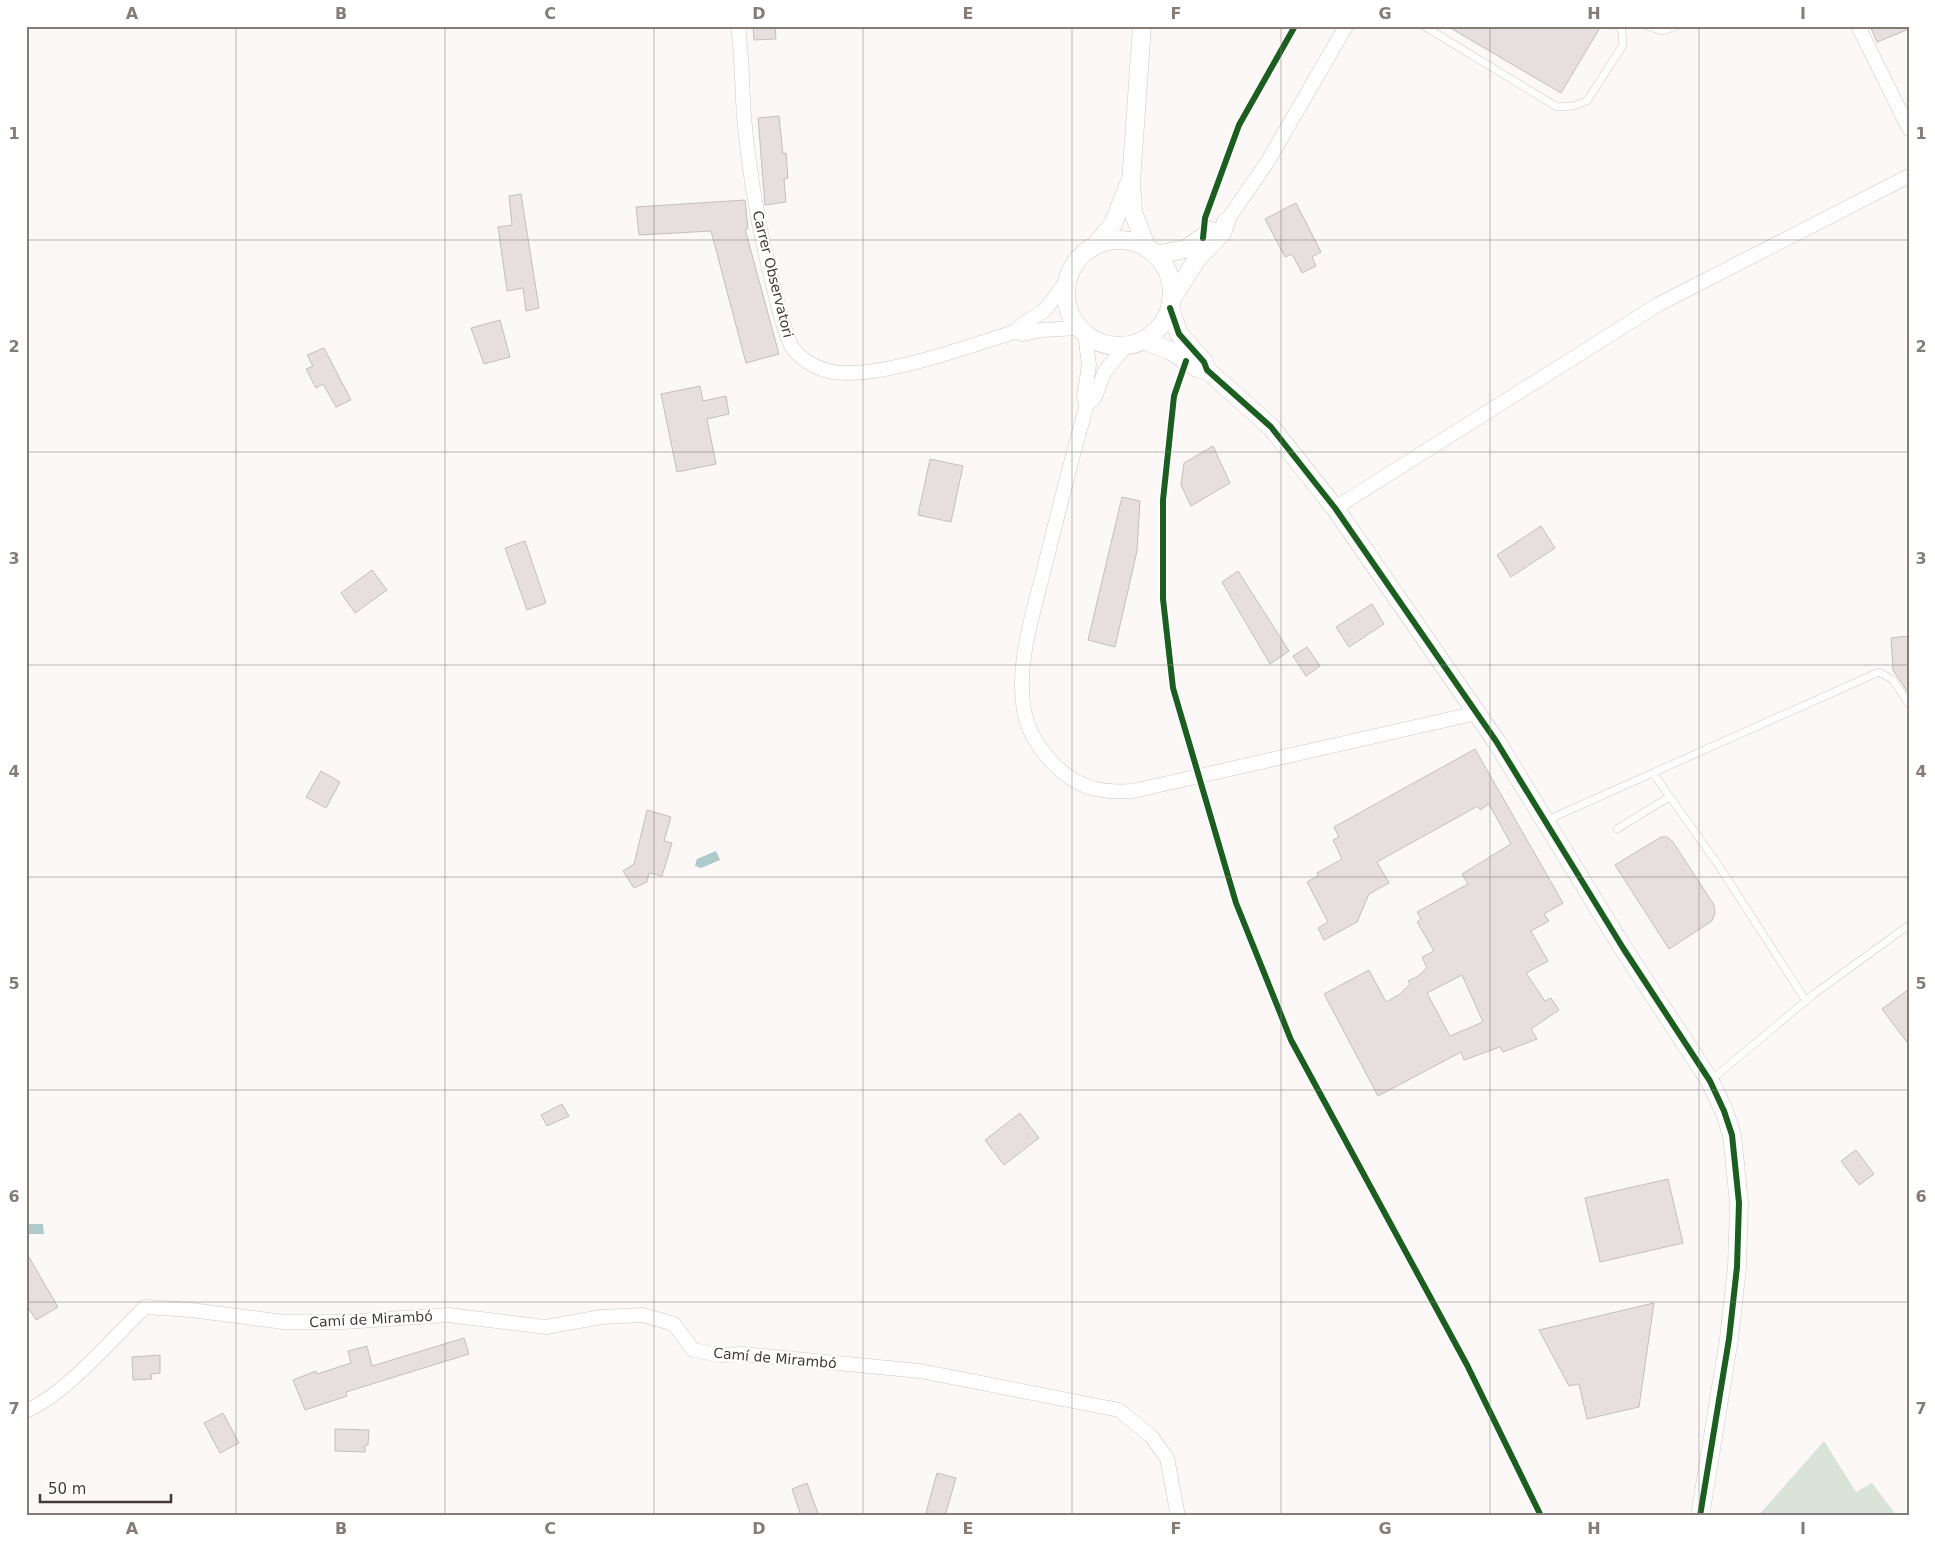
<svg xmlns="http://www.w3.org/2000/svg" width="1935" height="1542" font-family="'DejaVu Sans',sans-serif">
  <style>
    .green { fill: #d9e3d8 }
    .water { fill: #aecaca }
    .building { fill: #e6dedf; stroke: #c5bec0; fill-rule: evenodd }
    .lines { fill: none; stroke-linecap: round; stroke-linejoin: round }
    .service-casing { stroke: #d0c9c7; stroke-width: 8 }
    .minor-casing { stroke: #d0c9c7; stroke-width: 15 }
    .tertiary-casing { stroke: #d0c9c7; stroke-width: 19 }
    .service { stroke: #fefefe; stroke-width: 7 }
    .minor { stroke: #fefefe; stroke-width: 14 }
    .tertiary { stroke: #fefefe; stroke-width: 18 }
    .cycleway-casing { stroke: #fff; stroke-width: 9 }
    .cycleway { stroke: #1b5e20; stroke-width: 6 }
    .grid { fill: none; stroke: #857c7a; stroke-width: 1; stroke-opacity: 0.55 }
    .labels { text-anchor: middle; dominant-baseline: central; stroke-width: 4.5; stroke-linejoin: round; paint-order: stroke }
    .street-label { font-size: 14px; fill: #453a36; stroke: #fff }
    .neatline { fill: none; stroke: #857c7a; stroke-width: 2 }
    .grid-label { font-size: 16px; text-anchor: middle; font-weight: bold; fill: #857c7a }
  </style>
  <rect width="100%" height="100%" fill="#fbf8f7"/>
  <polygon class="green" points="1824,1441 1856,1492 1872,1483 1897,1516 1758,1516"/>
  <g class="water">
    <polygon points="716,851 720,860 701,868 695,866 697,859"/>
    <polygon points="26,1224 43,1224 44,1234 26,1234"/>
  </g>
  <g class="building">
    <polygon points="753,26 775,26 776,39 754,40"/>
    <polygon points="1447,26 1601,26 1561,93"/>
    <polygon points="1870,26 1909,26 1909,29 1877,42"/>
    <polygon points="779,116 783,154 786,153 788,178 784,179 786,202 765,205 758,118"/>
    <polygon points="521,194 539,308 526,311 523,288 507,291 498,227 512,225 509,196"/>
    <polygon points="745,200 748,229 745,229 779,354 746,363 711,231 639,235 636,207"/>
    <polygon points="1296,203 1321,252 1312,257 1316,266 1302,273 1292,254 1285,257 1265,219"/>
    <polygon points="500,320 510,357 484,364 471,328"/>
    <polygon points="324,348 351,400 336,407 323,384 316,388 306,369 313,366 307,355"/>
    <polygon points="700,386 703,401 726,396 729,414 707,419 716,464 677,472 661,394"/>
    <polygon points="1213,446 1230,483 1191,506 1181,485 1184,463"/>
    <polygon points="930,459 963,466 951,522 918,515"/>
    <polygon points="1122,497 1140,501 1137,551 1115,647 1088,640"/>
    <polygon points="1541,526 1555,548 1511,577 1497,555"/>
    <polygon points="525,541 546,603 527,610 505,548"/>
    <polygon points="372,570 387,590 355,613 341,593"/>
    <polygon points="1238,571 1289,651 1270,664 1222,582"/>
    <polygon points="1372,604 1384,624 1349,647 1336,627"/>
    <polygon points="1909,636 1909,694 1893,670 1891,638"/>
    <polygon points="1307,647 1320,666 1306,676 1293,656"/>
    <path d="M 1475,749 L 1563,903 L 1544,914 L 1549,921 L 1531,931 L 1548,961 L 1526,973 L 1545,1001 L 1551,998 L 1559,1010 L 1531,1029 L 1537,1039 L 1503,1052 L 1500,1047 L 1464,1060 L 1461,1052 L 1378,1096 L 1324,994 L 1369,970 L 1386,1002 L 1400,994 L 1410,984 L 1408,981 L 1418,976 L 1427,968 L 1422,957 L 1434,951 L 1417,922 L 1421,919 L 1417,912 L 1468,884 L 1462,874 L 1511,844 L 1489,804 L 1480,810 L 1478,806 L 1377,862 L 1389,883 L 1369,894 L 1357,922 L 1324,940 L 1318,928 L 1328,922 L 1307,882 L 1318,876 L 1317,873 L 1342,859 L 1333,840 L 1339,837 L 1334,827 ZM 1462,975 L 1483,1022 L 1450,1036 L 1427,993 Z"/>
    <polygon points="321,771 340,782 326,808 306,797"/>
    <polygon points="647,810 671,817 664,841 672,843 662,876 649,873 647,882 634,888 623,871 634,864"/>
    <polygon points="1661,837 1667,837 1673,842 1714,905 1715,913 1712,921 1669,949 1615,865"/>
    <polygon points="1909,989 1909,1045 1882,1009"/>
    <polygon points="562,1104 569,1116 547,1126 541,1115"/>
    <polygon points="1020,1113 1039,1138 1004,1165 985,1140"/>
    <polygon points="1856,1150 1874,1174 1859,1185 1841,1161"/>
    <polygon points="1668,1179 1683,1243 1600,1262 1585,1198"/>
    <polygon points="26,1252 58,1307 36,1320 26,1304"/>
    <polygon points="1654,1303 1639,1407 1587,1419 1579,1384 1569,1386 1539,1330"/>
    <polygon points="464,1338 469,1354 346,1392 347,1396 305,1410 293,1380 316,1371 317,1374 351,1363 348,1351 367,1346 372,1366"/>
    <polygon points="160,1355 160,1373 151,1374 152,1379 133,1380 132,1357"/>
    <polygon points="223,1413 239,1443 220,1453 204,1423"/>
    <polygon points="335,1429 369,1430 368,1445 365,1445 365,1452 335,1451"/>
    <polygon points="937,1473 956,1478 945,1516 925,1516"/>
    <polygon points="807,1483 819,1516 801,1516 792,1489"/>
  </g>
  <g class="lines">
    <defs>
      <g id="service">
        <polyline points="1424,26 1557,107 1573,106 1587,101 1623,45 1622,31 1618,26"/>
        <polyline points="1647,26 1662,31 1677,26"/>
        <polyline points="1653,773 1719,866 1806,1001"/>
        <polyline points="1545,821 1879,672 1893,680 1909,704"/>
        <polyline points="1617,829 1669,797"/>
        <polyline points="1711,1080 1814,994 1909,925"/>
      </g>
      <g id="minor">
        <path d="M 738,26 C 742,56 742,87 744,117 C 749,172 758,226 772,280 C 777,301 782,326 791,345 C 798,358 814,367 828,371 C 874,382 968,346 1015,332"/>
        <polyline points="1858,26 1909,129"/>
        <polyline points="1226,222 1268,161 1346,26"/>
        <polyline points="1015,332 1023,324 1045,310 1066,282"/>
        <polyline points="1015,332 1023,334 1041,330 1079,328"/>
        <polyline points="1085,334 1089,365 1084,397 1087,404"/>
        <path d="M 1126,346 L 1105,371 L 1094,399 L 1087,404 C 1071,460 1057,517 1043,573 C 1032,617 1016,666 1024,711 C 1030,743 1060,779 1092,788 C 1106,792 1118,792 1133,791 L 1477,713"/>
        <polyline points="1335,508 1659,304 1909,176"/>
        <path d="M 26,1411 C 66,1394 113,1338 145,1307 L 191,1310 L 284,1322 L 343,1322 L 448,1315 L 546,1327 L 601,1317 L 643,1315 L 674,1324 L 693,1350 L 720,1355 L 743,1354 L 920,1371 L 1119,1410 L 1151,1436 L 1167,1458 L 1178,1516"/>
      </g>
      <g id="tertiary">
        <polyline points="1142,26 1131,182 1133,212 1147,248"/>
        <circle cx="1119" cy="293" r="53"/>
        <polyline points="1096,245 1113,224 1129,184"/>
        <polyline points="1155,255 1186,249 1211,231"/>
        <polyline points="1171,300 1197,259 1222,233 1226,222"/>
        <polyline points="1170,308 1179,334 1204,362 1207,370 1271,427 1335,508 1496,741 1623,948 1710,1081 1724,1111 1732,1135 1739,1203 1737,1267 1729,1339 1700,1516"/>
        <polyline points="1143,340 1171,351 1197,368 1203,369"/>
      </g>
    </defs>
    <use href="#service" class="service-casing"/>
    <use href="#minor" class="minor-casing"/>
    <use href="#tertiary" class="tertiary-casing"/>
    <use href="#service" class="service"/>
    <use href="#minor" class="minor"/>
    <use href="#tertiary" class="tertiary"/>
    <defs>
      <g id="cycleway">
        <polyline points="1203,238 1205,218 1239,125 1295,26"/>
        <polyline points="1170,308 1179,334 1204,362 1207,370 1271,427 1335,508 1496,741 1623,948 1710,1081 1724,1111 1732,1135 1739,1203 1737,1267 1729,1339 1700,1516"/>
        <polyline points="1186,361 1174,396 1163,500 1163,599 1173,688 1236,903 1291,1040 1467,1365 1541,1516"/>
      </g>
    </defs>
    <use href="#cycleway" class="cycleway-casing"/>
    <use href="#cycleway" class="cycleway"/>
  </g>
  <path class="grid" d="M 236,26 L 236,1516M 445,26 L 445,1516M 654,26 L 654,1516M 863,26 L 863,1516M 1072,26 L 1072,1516M 1281,26 L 1281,1516M 1490,26 L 1490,1516M 1699,26 L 1699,1516M 26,240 L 1909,240M 26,452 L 1909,452M 26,665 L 1909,665M 26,877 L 1909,877M 26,1090 L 1909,1090M 26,1302 L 1909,1302"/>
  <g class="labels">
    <g class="street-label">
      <text transform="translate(773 274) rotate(76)">Carrer Observatori</text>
      <text transform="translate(371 1319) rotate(-3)">Camí de Mirambó</text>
      <text transform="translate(775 1358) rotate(5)">Camí de Mirambó</text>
    </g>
  </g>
  <rect width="1935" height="1542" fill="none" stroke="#ffffff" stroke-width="55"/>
  <path d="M40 1494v8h131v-8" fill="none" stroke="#453a36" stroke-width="2.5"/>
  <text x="48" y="1494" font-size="15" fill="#453a36" stroke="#ffffff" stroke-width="4" paint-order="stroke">50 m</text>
  <rect x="28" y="28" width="1880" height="1486" class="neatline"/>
  <g class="grid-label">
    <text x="132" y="19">A</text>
    <text x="341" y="19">B</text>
    <text x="550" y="19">C</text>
    <text x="759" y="19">D</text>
    <text x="968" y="19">E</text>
    <text x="1176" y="19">F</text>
    <text x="1385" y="19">G</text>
    <text x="1594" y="19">H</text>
    <text x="1803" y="19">I</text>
    <text x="14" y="139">1</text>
    <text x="1921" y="139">1</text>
    <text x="14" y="352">2</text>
    <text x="1921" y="352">2</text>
    <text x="14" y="564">3</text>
    <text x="1921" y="564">3</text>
    <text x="14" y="777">4</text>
    <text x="1921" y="777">4</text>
    <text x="14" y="989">5</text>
    <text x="1921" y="989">5</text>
    <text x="14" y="1202">6</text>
    <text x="1921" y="1202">6</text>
    <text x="14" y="1414">7</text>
    <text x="1921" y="1414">7</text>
    <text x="132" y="1534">A</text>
    <text x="341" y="1534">B</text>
    <text x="550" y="1534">C</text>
    <text x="759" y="1534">D</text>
    <text x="968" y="1534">E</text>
    <text x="1176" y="1534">F</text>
    <text x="1385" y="1534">G</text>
    <text x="1594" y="1534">H</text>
    <text x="1803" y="1534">I</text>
  </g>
</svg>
